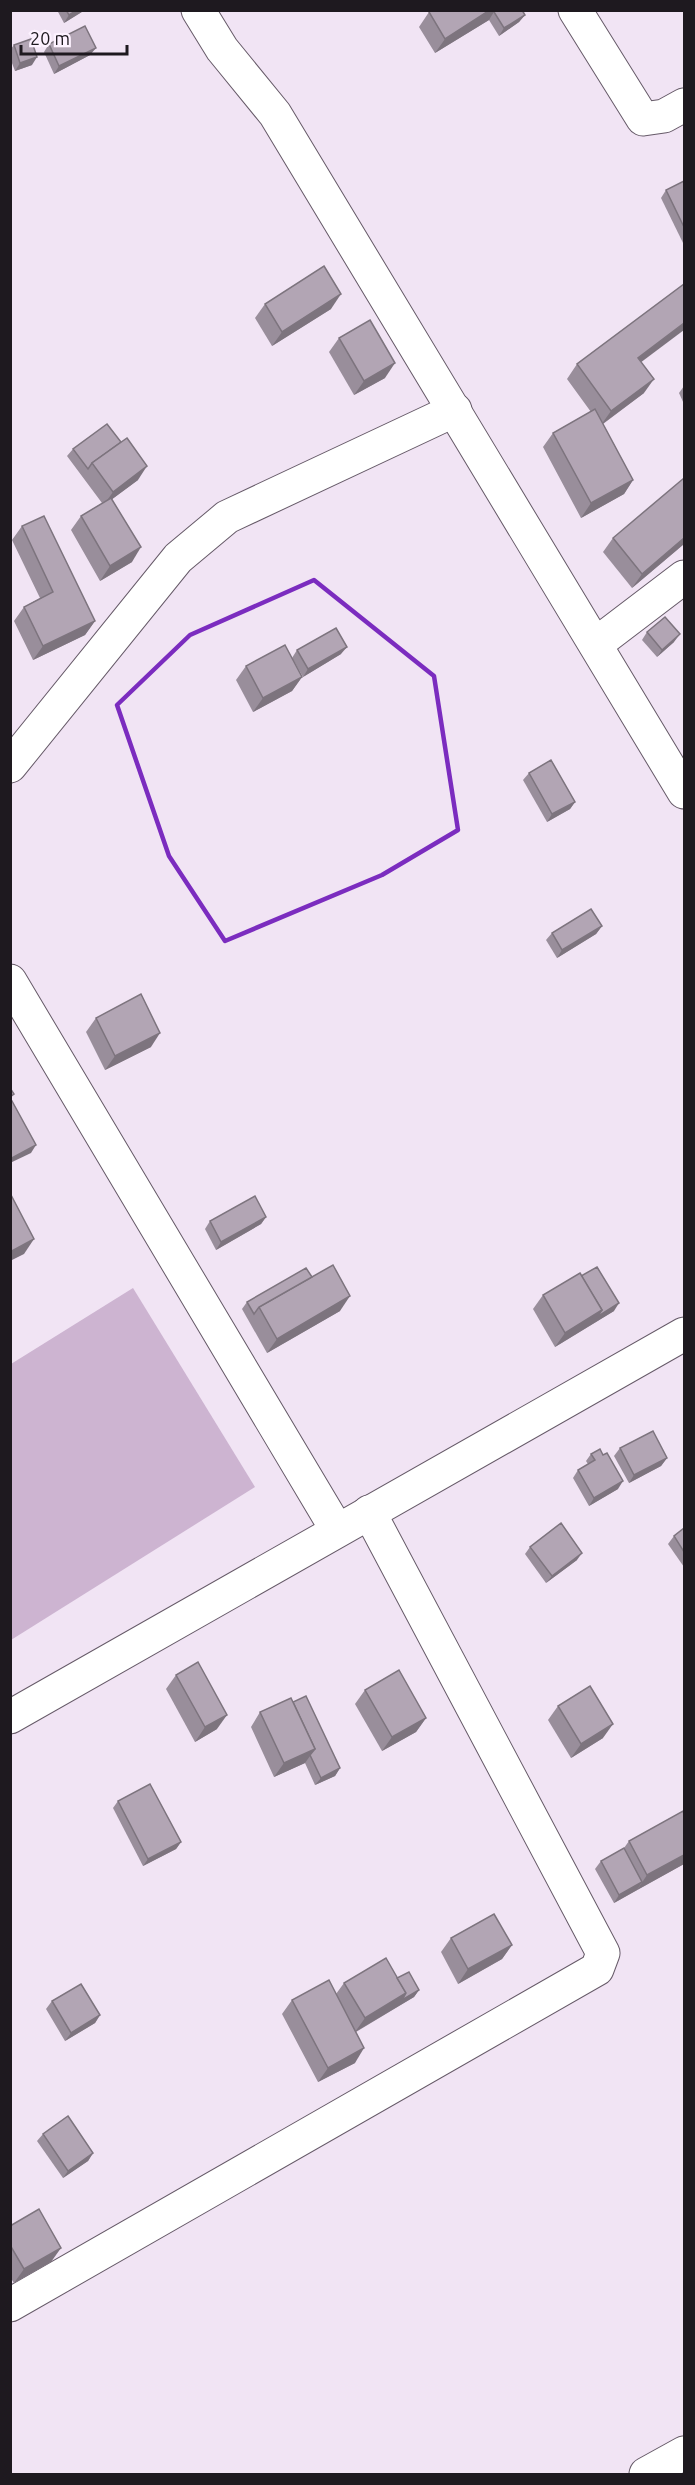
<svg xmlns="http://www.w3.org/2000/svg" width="695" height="2485" font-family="Ubuntu,sans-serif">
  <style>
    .green { fill: #cdb4d1 }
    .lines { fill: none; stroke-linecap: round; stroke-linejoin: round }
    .minor-casing { stroke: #665a68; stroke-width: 35 }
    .minor { stroke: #fff; stroke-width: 33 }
    .wall { fill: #998e9b }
    .shaded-wall { fill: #7d747e }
    .building { fill: #b2a5b4; stroke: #7d747e; stroke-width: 1.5 }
    .marked { fill: none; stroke: #7b2cbf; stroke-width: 4.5; stroke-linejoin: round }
  </style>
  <rect width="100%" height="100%" fill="#f1e4f4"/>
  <polygon class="green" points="133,1288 255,1487 11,1640 11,1364"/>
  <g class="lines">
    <defs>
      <g id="minor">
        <polyline points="198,10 222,49 275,114 684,792"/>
        <polyline points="575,10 643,119 664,116 684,105"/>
        <polyline points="596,644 684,577"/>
        <polyline points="10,766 178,558 227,517 455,410"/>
        <polyline points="10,981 337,1530"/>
        <polyline points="10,1717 684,1334"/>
        <polyline points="10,2305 597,1969 603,1953 369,1512"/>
        <polyline points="646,2474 684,2453"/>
      </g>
    </defs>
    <use href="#minor" class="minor-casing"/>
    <use href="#minor" class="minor"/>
  </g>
  <g class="wall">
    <polygon points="57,10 85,10 64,23"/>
    <polygon points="429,12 494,12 525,15 519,22 499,36 489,20 435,53 419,27"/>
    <polygon points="49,44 90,55 54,74 44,52"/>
    <polygon points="14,45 32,65 15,71 10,58 10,50"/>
    <polygon points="684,181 684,245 661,198 666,190"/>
    <polygon points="265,304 331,309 272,346 255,318"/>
    <polygon points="339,338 385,378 354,395 329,352"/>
    <polygon points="641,362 644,393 603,424 633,480 624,494 581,518 543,447 553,433 591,412 567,379 577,364"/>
    <polygon points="684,386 684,404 679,393"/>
    <polygon points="73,449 138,480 112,499 132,562 100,581 71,530 81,516 102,503 67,456"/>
    <polygon points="22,526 95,621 85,635 33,660 14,621 24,607 40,598 12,540"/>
    <polygon points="613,538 684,544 632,588 603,552"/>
    <polygon points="647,632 674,642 657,657 642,640"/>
    <polygon points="297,650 341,654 303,677 292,658"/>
    <polygon points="246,666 302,677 292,691 253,712 236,680"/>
    <polygon points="529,773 575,802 570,809 547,822 523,780"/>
    <polygon points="602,926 596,934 557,958 546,940 552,933"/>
    <polygon points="96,1018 151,1047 105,1070 86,1032"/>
    <polygon points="266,1217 261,1224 216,1250 205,1229 210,1221"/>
    <polygon points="581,1276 614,1311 555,1347 533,1309 543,1295"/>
    <polygon points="312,1277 340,1311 267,1353 242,1309 247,1302"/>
    <polygon points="620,1448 667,1458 661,1466 629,1483 614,1456"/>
    <polygon points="591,1454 618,1489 589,1506 573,1478 578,1470 588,1464 586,1461"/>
    <polygon points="684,1528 684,1567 668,1544 674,1536"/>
    <polygon points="530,1547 577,1560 546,1583 525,1554"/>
    <polygon points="176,1675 217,1729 195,1742 166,1689"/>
    <polygon points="365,1690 426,1718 416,1732 382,1751 355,1704"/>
    <polygon points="293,1702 340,1768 335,1776 315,1785 305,1763 274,1777 251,1727 260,1712"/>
    <polygon points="558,1706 603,1738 571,1758 548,1720"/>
    <polygon points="118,1801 181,1842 176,1849 143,1866 113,1808"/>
    <polygon points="684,1814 684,1864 614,1903 595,1869 601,1861 624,1848 629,1841"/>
    <polygon points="451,1938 512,1945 502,1959 458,1984 441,1952"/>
    <polygon points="397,1978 419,1990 414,1997 356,2032 355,2063 318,2082 282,2014 292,2000 336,1994 344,1983"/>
    <polygon points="52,2001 100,2015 95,2023 65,2041 46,2009"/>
    <polygon points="43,2134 93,2153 88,2161 63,2178 37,2141"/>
    <polygon points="10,2226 51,2262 14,2283 10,2277"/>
  </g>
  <g class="shaded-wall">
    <polygon points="77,10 85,10 64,23 69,15"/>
    <polygon points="490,10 495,10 489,20 435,53 445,39"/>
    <polygon points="525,15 519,22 499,36 504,28"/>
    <polygon points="96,48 90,55 54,74 59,66"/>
    <polygon points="37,57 32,65 15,71 20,63"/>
    <polygon points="341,294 331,309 272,346 282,332"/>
    <polygon points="684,323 684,330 628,372 638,358"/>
    <polygon points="395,363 385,378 354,395 364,381"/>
    <polygon points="654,379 644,393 601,425 611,411"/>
    <polygon points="147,466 138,480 103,506 113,492"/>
    <polygon points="633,480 624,494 581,518 591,503"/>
    <polygon points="684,538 684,544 632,588 642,574"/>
    <polygon points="141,547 132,562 100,581 110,566"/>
    <polygon points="95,621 85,635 33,660 43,646"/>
    <polygon points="680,634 674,642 657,657 662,650"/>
    <polygon points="347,647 341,654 303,677 308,669"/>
    <polygon points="302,677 292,691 253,712 263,698"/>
    <polygon points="575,802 570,809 547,822 552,814"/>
    <polygon points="602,926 596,934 557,958 562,950"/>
    <polygon points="160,1033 151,1047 105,1070 115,1056"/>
    <polygon points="36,1145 31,1153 10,1163 10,1159"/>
    <polygon points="266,1217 261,1224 216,1250 221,1242"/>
    <polygon points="34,1239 24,1254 10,1261 10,1252"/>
    <polygon points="350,1296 340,1311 267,1353 277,1339"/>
    <polygon points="619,1303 614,1311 555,1347 565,1333 602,1310"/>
    <polygon points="667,1458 661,1466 629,1483 634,1475"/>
    <polygon points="623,1481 618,1489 589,1506 594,1498"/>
    <polygon points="582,1553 577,1560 546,1583 552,1576"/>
    <polygon points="227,1715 217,1729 195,1742 205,1727"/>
    <polygon points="426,1718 416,1732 382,1751 392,1737"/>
    <polygon points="613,1724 603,1738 571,1758 581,1744"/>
    <polygon points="315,1749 305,1763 274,1777 284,1763"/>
    <polygon points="340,1768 335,1776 315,1785 321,1778"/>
    <polygon points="181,1842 176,1849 143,1866 148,1859"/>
    <polygon points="684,1855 684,1864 637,1890 647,1875"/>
    <polygon points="642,1882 637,1890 614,1903 619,1895"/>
    <polygon points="512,1945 502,1959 458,1984 468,1969"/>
    <polygon points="419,1990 414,1997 355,2032 365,2018 406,1993"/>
    <polygon points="100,2015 95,2023 65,2041 71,2033"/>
    <polygon points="364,2048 355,2063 318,2082 328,2068"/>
    <polygon points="93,2153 88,2161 63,2178 68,2171"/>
    <polygon points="61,2248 51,2262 14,2283 24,2269"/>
  </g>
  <g class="building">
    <polygon points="66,10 77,10 69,15"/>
    <polygon points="432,10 490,10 445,39 429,12"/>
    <polygon points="496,10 522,10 525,15 504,28 494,12"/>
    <polygon points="85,26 96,48 59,66 49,44"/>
    <polygon points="31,39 37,57 20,63 14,45"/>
    <polygon points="684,181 684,227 666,190"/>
    <polygon points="324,266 341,294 282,332 265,304"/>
    <polygon points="684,284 684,323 638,358 654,379 611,411 577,364"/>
    <polygon points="370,320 395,363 364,381 339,338"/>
    <polygon points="595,409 633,480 591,503 553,433"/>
    <polygon points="107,424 121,442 92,463 88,469 73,449"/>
    <polygon points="127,438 147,466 113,492 92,463"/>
    <polygon points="684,478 684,538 642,574 613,538"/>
    <polygon points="111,498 141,547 110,566 81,516"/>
    <polygon points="44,516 95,621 43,646 24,607 53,592 22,526"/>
    <polygon points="665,617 680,634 662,650 647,632"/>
    <polygon points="336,628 347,647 308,669 297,650"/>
    <polygon points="285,645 302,677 263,698 246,666"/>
    <polygon points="551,760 575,802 552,814 529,773"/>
    <polygon points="591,909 602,926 562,950 552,933"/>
    <polygon points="141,994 160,1033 115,1056 96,1018"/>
    <polygon points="10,1088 14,1094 10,1097"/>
    <polygon points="12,1101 36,1145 10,1159 10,1102"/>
    <polygon points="10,1193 34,1239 10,1252"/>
    <polygon points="255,1196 266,1217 221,1242 210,1221"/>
    <polygon points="333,1265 350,1296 277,1339 259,1307"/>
    <polygon points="597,1267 619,1303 597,1317 602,1310 581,1276"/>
    <polygon points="306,1268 312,1277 259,1307 254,1314 247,1302"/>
    <polygon points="580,1273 602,1310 565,1333 543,1295"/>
    <polygon points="653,1431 667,1458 634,1475 620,1448"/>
    <polygon points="600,1449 603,1455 607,1453 623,1481 594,1498 578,1470 595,1460 591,1454"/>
    <polygon points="561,1523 582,1553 552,1576 530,1547"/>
    <polygon points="684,1528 684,1552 674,1536"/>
    <polygon points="198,1662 227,1715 205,1727 176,1675"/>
    <polygon points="399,1670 426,1718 392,1737 365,1690"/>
    <polygon points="590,1686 613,1724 581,1744 558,1706"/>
    <polygon points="306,1696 340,1768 321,1778 310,1755 315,1749 293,1702"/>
    <polygon points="291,1698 315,1749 284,1763 260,1712"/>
    <polygon points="150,1784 181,1842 148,1859 118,1801"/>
    <polygon points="683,1811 684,1814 684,1855 647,1875 629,1841"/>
    <polygon points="624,1848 642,1882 619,1895 601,1861"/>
    <polygon points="494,1914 512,1945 468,1969 451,1938"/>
    <polygon points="386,1958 406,1993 365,2018 344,1983"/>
    <polygon points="409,1972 419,1990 402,2000 406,1993 397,1978"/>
    <polygon points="329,1980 364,2048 328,2068 292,2000"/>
    <polygon points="81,1984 100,2015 71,2033 52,2001"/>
    <polygon points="68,2116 93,2153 68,2171 43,2134"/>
    <polygon points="39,2209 61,2248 24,2269 10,2245 10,2226"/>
  </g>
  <path class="marked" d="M 314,580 L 434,676 L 458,830 L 382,875 L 225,941 L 169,856 L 117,705 L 190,635 Z"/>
  <rect width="695" height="2485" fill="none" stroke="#1e191f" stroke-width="24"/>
  <path d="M21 45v9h106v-9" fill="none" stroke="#1e191f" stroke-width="3"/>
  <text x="30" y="45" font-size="18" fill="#1e191f" stroke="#fdf2ff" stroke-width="4.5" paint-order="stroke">20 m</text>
</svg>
